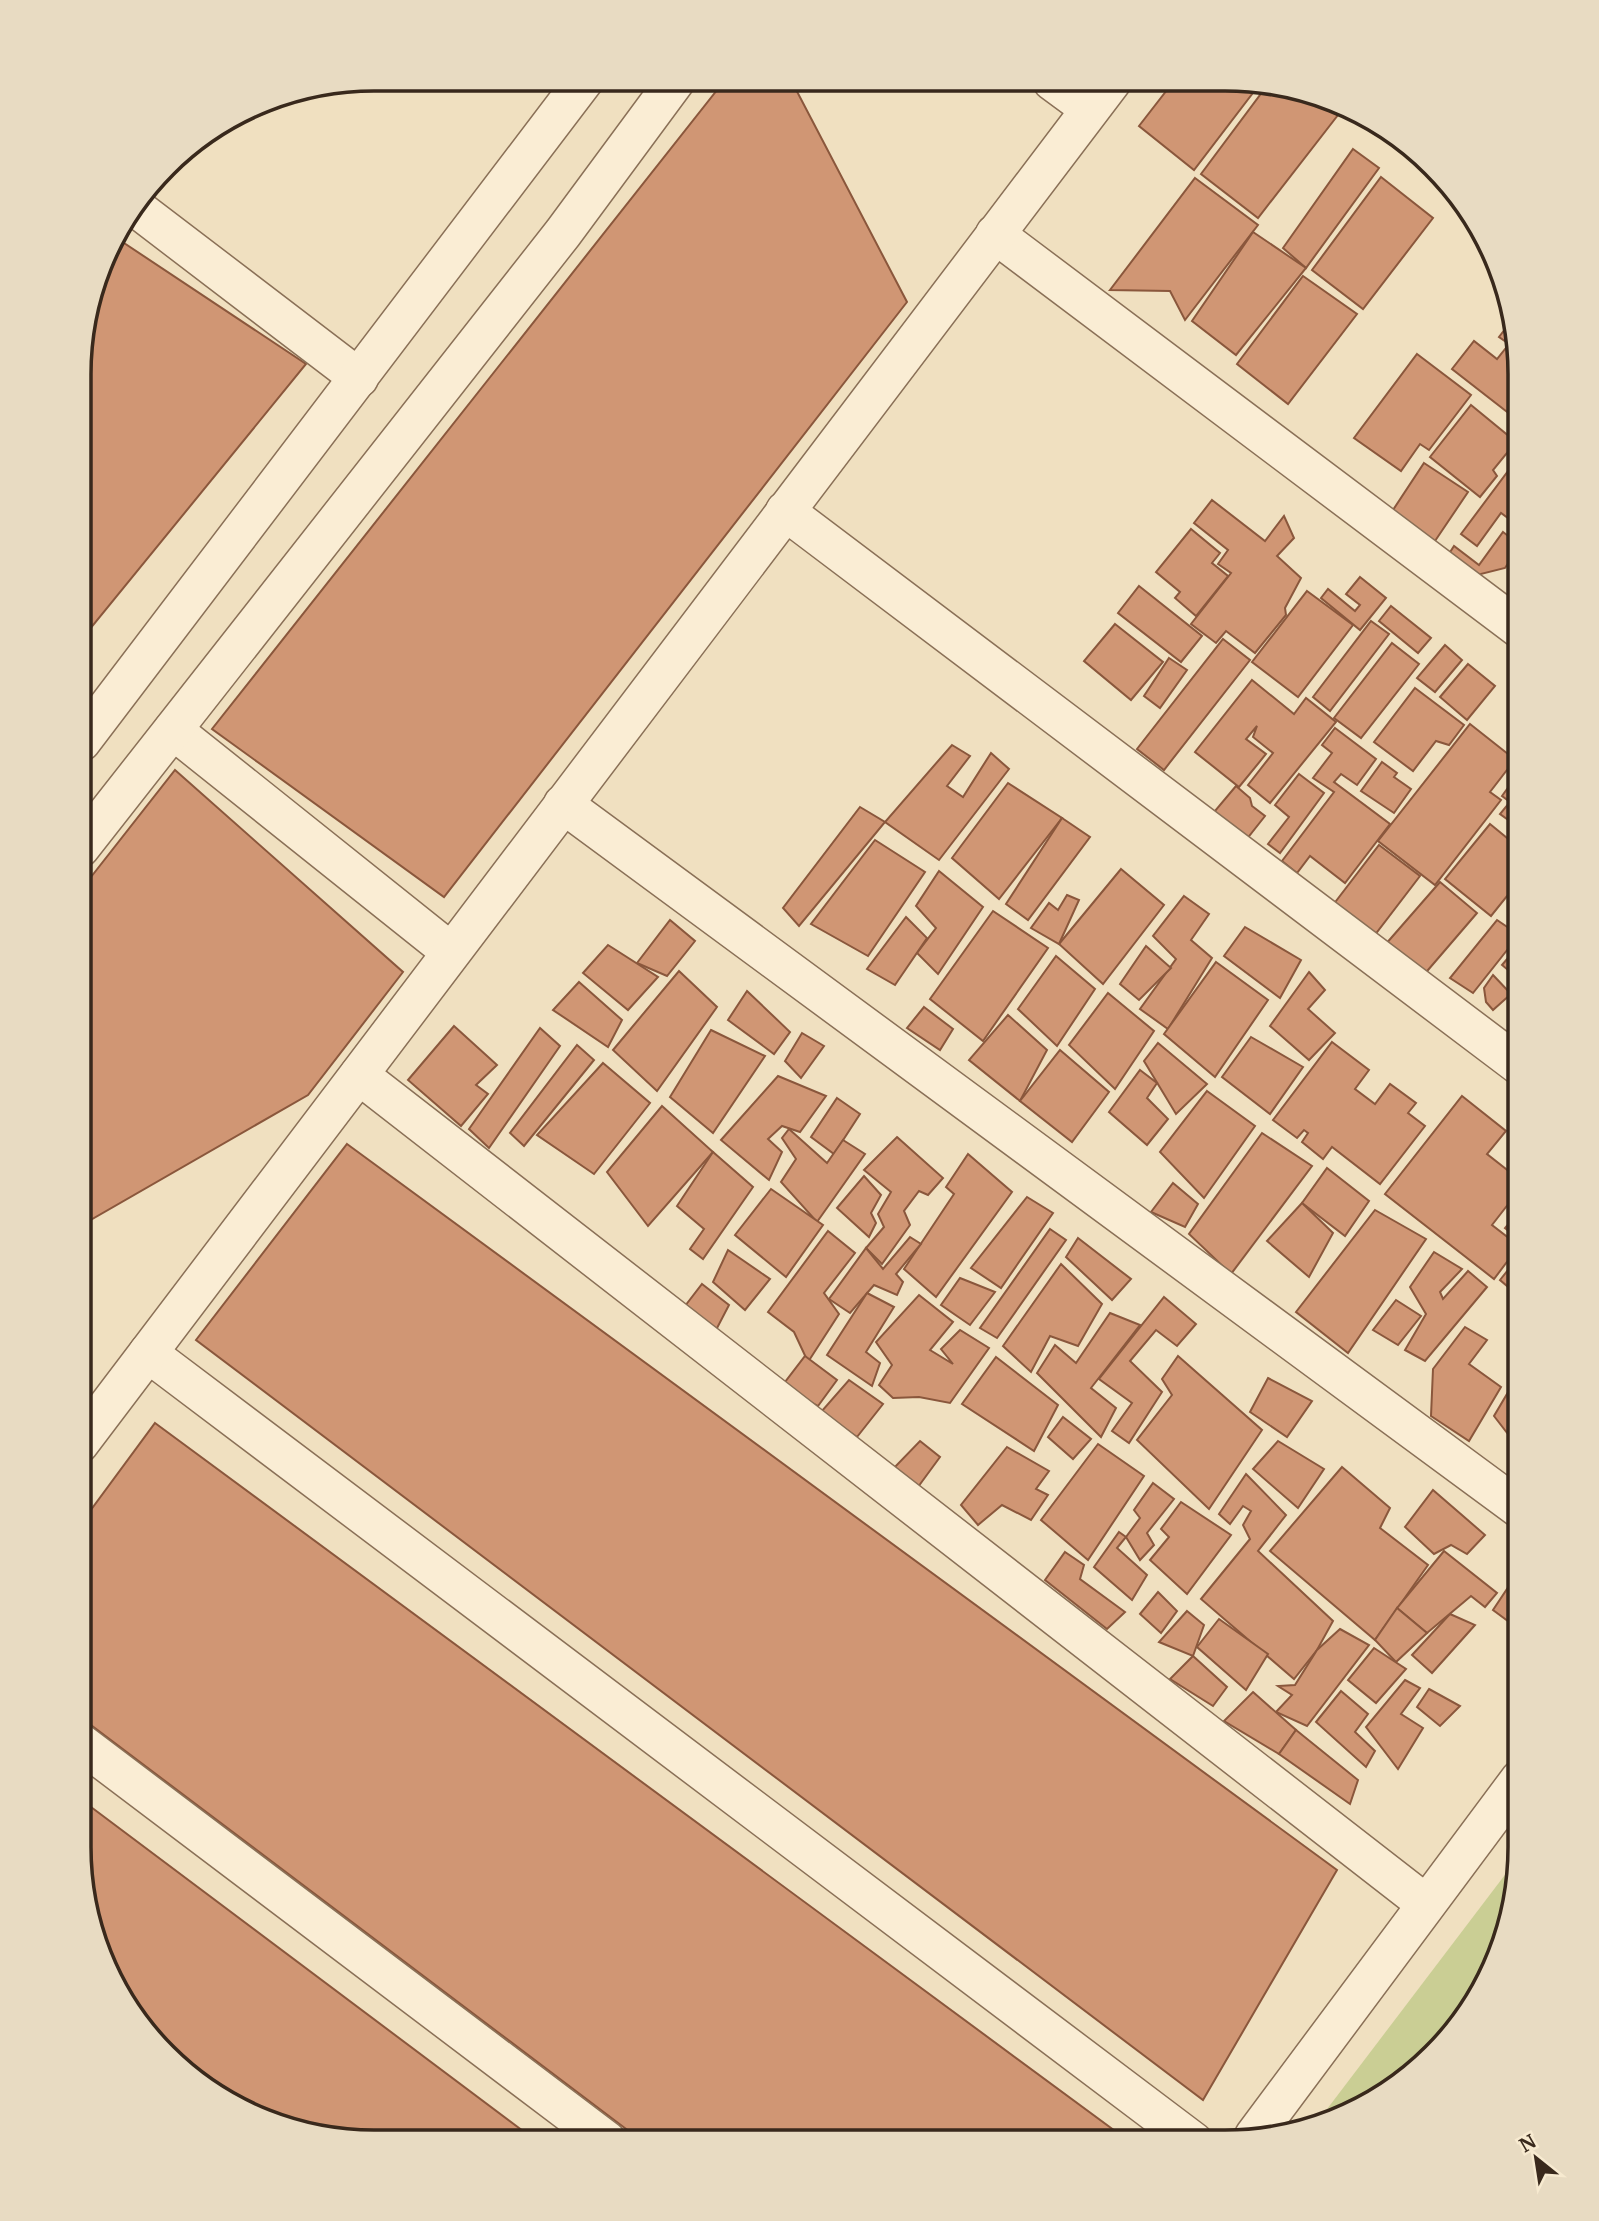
<svg xmlns="http://www.w3.org/2000/svg" width="1599" height="2221" font-family="Merriweather,serif">
  <style>
    .park { fill: #cace94 }
    .building { fill: #d09674; stroke: #8a573c; stroke-width: 2 }
    .lines { fill: none; stroke-linecap: round; stroke-linejoin: round }
    .minor-casing { stroke: #8a7057; stroke-width: 41 }
    .minor { stroke: #faedd4; stroke-width: 38 }
    .rim { fill: none; stroke: #39291c; stroke-width: 3.5 }
  </style>
  <rect width="100%" height="100%" fill="#f0e0c0"/>
  <polygon class="park" points="1520,1855 1520,1866 1504,1942 1470,2011 1419,2069 1355,2112 1318,2121"/>
  <g class="building">
    <polygon points="725,80 791,80 907,302 444,897 212,729"/>
    <polygon points="1174,81 1262,81 1194,170 1139,126"/>
    <polygon points="1269,83 1310,94 1338,115 1258,218 1201,174"/>
    <polygon points="1353,149 1379,168 1306,268 1283,248"/>
    <polygon points="1381,177 1433,218 1363,309 1312,270"/>
    <polygon points="1195,178 1258,225 1185,320 1170,291 1110,290"/>
    <polygon points="1253,232 1306,268 1236,355 1192,321"/>
    <polygon points="115,237 306,364 81,640 81,335"/>
    <polygon points="1303,276 1357,314 1288,404 1237,364"/>
    <polygon points="1509,324 1520,374 1520,422 1452,369 1474,341 1497,359 1509,344 1499,337"/>
    <polygon points="1417,354 1471,395 1429,450 1420,444 1401,471 1354,438"/>
    <polygon points="1471,405 1516,442 1493,470 1497,476 1480,497 1430,457"/>
    <polygon points="1520,455 1520,482 1510,496 1520,503 1520,527 1501,513 1477,546 1461,534"/>
    <polygon points="1424,463 1468,492 1433,544 1389,516"/>
    <polygon points="1212,500 1265,541 1284,516 1294,538 1277,556 1301,578 1285,608 1286,615 1255,653 1226,631 1216,643 1191,624 1231,573 1218,564 1228,550 1194,523"/>
    <polygon points="1191,529 1220,553 1212,563 1228,576 1196,616 1175,598 1180,592 1156,572"/>
    <polygon points="1503,532 1520,545 1505,568 1473,576 1447,557 1454,546 1479,565"/>
    <polygon points="1360,577 1386,598 1360,630 1321,598 1328,589 1355,611 1360,605 1346,594"/>
    <polygon points="1139,586 1202,636 1181,662 1118,613"/>
    <polygon points="1307,591 1353,625 1298,697 1252,662"/>
    <polygon points="1391,606 1431,638 1418,653 1379,621"/>
    <polygon points="1371,621 1389,634 1330,711 1313,697"/>
    <polygon points="1115,624 1163,662 1131,700 1084,661"/>
    <polygon points="1223,639 1250,660 1164,770 1137,749"/>
    <polygon points="1392,643 1419,664 1361,738 1334,718"/>
    <polygon points="1445,645 1462,660 1435,692 1417,678"/>
    <polygon points="1169,658 1187,670 1160,708 1144,696"/>
    <polygon points="1468,664 1495,686 1467,720 1440,697"/>
    <polygon points="1252,680 1294,714 1306,698 1336,722 1270,803 1248,785 1273,753 1253,737 1257,726 1246,739 1266,754 1239,787 1195,752"/>
    <polygon points="1415,688 1464,725 1449,745 1436,741 1413,771 1374,742"/>
    <polygon points="1470,724 1508,754 1510,766 1490,792 1501,800 1435,885 1378,841"/>
    <polygon points="1335,728 1376,759 1357,785 1341,774 1334,782 1390,824 1345,883 1310,856 1297,873 1282,861 1334,792 1313,778 1332,753 1322,745"/>
    <polygon points="952,745 970,756 947,786 963,797 991,753 1009,769 939,860 885,822"/>
    <polygon points="1382,762 1397,773 1394,777 1411,789 1394,813 1361,791"/>
    <polygon points="175,770 403,972 308,1095 80,1226 80,891"/>
    <polygon points="1520,771 1520,816 1514,824 1500,814 1510,802 1502,796"/>
    <polygon points="1299,774 1324,793 1280,853 1268,844 1289,817 1275,805"/>
    <polygon points="1008,783 1062,818 999,899 952,858"/>
    <polygon points="1236,786 1250,798 1252,806 1265,816 1242,845 1209,818"/>
    <polygon points="860,807 885,822 799,926 783,908"/>
    <polygon points="1062,818 1090,837 1028,920 1006,904"/>
    <polygon points="1490,824 1512,842 1520,832 1520,880 1491,916 1445,879"/>
    <polygon points="875,840 925,872 868,956 811,924"/>
    <polygon points="1379,845 1420,876 1374,936 1333,905"/>
    <polygon points="1121,869 1164,905 1103,984 1059,944"/>
    <polygon points="939,871 983,907 938,974 917,953 936,928 916,906"/>
    <polygon points="1440,882 1477,913 1422,977 1385,945"/>
    <polygon points="1067,895 1079,900 1059,944 1031,928 1049,903 1058,910"/>
    <polygon points="1520,895 1520,919 1509,911"/>
    <polygon points="1184,896 1209,914 1191,940 1212,958 1168,1029 1140,1009 1176,959 1153,936"/>
    <polygon points="993,911 1048,948 983,1041 930,999"/>
    <polygon points="906,917 927,938 895,985 867,969"/>
    <polygon points="670,920 695,941 667,976 637,963"/>
    <polygon points="1497,920 1519,935 1473,993 1450,978"/>
    <polygon points="1245,927 1301,960 1280,998 1224,956"/>
    <polygon points="1520,944 1520,980 1502,965"/>
    <polygon points="608,945 658,977 628,1010 583,973"/>
    <polygon points="1146,946 1171,968 1139,1000 1120,984"/>
    <polygon points="1056,956 1095,989 1057,1046 1018,1009"/>
    <polygon points="1216,962 1268,1000 1215,1077 1164,1034"/>
    <polygon points="679,971 717,1007 657,1091 613,1050"/>
    <polygon points="1309,972 1325,990 1308,1009 1335,1033 1309,1060 1270,1026"/>
    <polygon points="1493,975 1511,994 1493,1010 1486,1002 1484,988"/>
    <polygon points="579,982 622,1020 608,1047 553,1010"/>
    <polygon points="747,991 790,1032 774,1054 728,1020"/>
    <polygon points="1108,993 1154,1031 1115,1089 1069,1045"/>
    <polygon points="924,1007 953,1029 940,1050 907,1028"/>
    <polygon points="1008,1015 1047,1050 1020,1101 969,1060"/>
    <polygon points="454,1026 497,1065 476,1085 488,1094 461,1126 408,1080"/>
    <polygon points="540,1028 560,1046 489,1148 469,1129"/>
    <polygon points="711,1030 765,1056 713,1133 670,1097"/>
    <polygon points="802,1033 824,1046 801,1078 785,1061"/>
    <polygon points="1251,1037 1303,1067 1270,1114 1222,1077"/>
    <polygon points="1332,1042 1369,1070 1355,1089 1375,1104 1390,1084 1416,1103 1408,1113 1425,1126 1380,1184 1332,1147 1323,1159 1302,1142 1308,1133 1304,1130 1297,1138 1273,1120"/>
    <polygon points="1158,1043 1207,1084 1176,1114 1144,1061"/>
    <polygon points="577,1045 594,1060 524,1146 510,1133"/>
    <polygon points="1060,1050 1109,1092 1072,1142 1020,1101"/>
    <polygon points="603,1063 650,1103 594,1174 537,1135"/>
    <polygon points="1140,1070 1157,1083 1147,1098 1168,1119 1147,1145 1109,1112"/>
    <polygon points="778,1076 826,1096 800,1132 782,1126 768,1139 782,1152 769,1180 721,1140"/>
    <polygon points="1207,1091 1255,1126 1204,1198 1160,1152"/>
    <polygon points="1462,1096 1506,1131 1487,1154 1520,1180 1520,1189 1492,1225 1519,1246 1494,1279 1385,1194"/>
    <polygon points="837,1098 860,1114 834,1154 811,1137"/>
    <polygon points="662,1106 713,1152 648,1226 607,1172"/>
    <polygon points="789,1129 827,1163 843,1140 865,1154 817,1222 781,1182 796,1159 782,1138"/>
    <polygon points="1262,1133 1312,1166 1231,1274 1189,1234"/>
    <polygon points="897,1137 943,1178 928,1195 919,1191 904,1211 910,1225 882,1264 866,1248 884,1227 878,1214 891,1192 864,1170"/>
    <polygon points="347,1144 1337,1870 1203,2100 196,1340"/>
    <polygon points="713,1152 753,1187 703,1259 690,1249 704,1229 677,1206"/>
    <polygon points="968,1154 1012,1192 936,1297 904,1269 954,1194 946,1187"/>
    <polygon points="1327,1168 1369,1201 1345,1236 1302,1203"/>
    <polygon points="864,1176 881,1195 871,1213 876,1223 869,1237 837,1208"/>
    <polygon points="1173,1183 1198,1204 1185,1227 1151,1212"/>
    <polygon points="771,1189 823,1225 786,1277 735,1235"/>
    <polygon points="1027,1197 1053,1213 1001,1288 971,1268"/>
    <polygon points="1302,1203 1333,1233 1309,1277 1267,1241"/>
    <polygon points="1375,1210 1426,1239 1348,1353 1296,1312"/>
    <polygon points="1520,1210 1520,1240 1505,1228"/>
    <polygon points="1050,1229 1066,1240 997,1338 980,1328"/>
    <polygon points="828,1231 855,1253 824,1293 839,1314 808,1362 794,1332 768,1312"/>
    <polygon points="910,1237 921,1244 896,1274 903,1282 897,1295 874,1285 850,1313 829,1299 866,1248 883,1269"/>
    <polygon points="1078,1238 1131,1279 1112,1300 1066,1257"/>
    <polygon points="728,1250 770,1279 745,1310 713,1282"/>
    <polygon points="1434,1252 1462,1269 1440,1292 1443,1299 1468,1271 1487,1287 1425,1361 1405,1350 1426,1314 1410,1287"/>
    <polygon points="1520,1255 1520,1297 1500,1280"/>
    <polygon points="1061,1264 1102,1304 1078,1346 1050,1336 1031,1372 1003,1346"/>
    <polygon points="960,1278 995,1292 970,1325 941,1305"/>
    <polygon points="702,1284 729,1305 715,1332 685,1306"/>
    <polygon points="867,1293 894,1307 866,1352 880,1363 872,1386 827,1355"/>
    <polygon points="919,1295 953,1322 930,1350 953,1364 941,1349 960,1330 989,1348 950,1403 919,1397 893,1398 879,1385 892,1365 876,1342"/>
    <polygon points="1164,1297 1196,1324 1177,1346 1156,1330 1130,1361 1162,1392 1129,1443 1112,1431 1132,1403 1099,1379"/>
    <polygon points="1396,1300 1421,1316 1398,1345 1373,1330"/>
    <polygon points="1110,1313 1140,1325 1091,1388 1116,1408 1101,1437 1037,1373 1055,1345 1076,1363"/>
    <polygon points="1465,1327 1487,1340 1469,1364 1501,1387 1469,1441 1431,1416 1433,1369"/>
    <polygon points="805,1356 837,1380 818,1406 782,1386"/>
    <polygon points="1178,1356 1262,1430 1209,1509 1137,1440 1172,1395 1162,1379"/>
    <polygon points="996,1357 1058,1405 1034,1451 962,1404"/>
    <polygon points="1520,1372 1520,1428 1511,1438 1494,1416"/>
    <polygon points="1268,1378 1312,1401 1287,1437 1250,1412"/>
    <polygon points="849,1380 883,1404 857,1437 821,1412"/>
    <polygon points="1063,1417 1091,1439 1073,1459 1048,1437"/>
    <polygon points="155,1423 1130,2142 642,2141 79,1716 79,1526"/>
    <polygon points="920,1441 940,1457 918,1487 891,1471"/>
    <polygon points="1278,1441 1324,1469 1298,1508 1253,1469"/>
    <polygon points="1098,1444 1144,1476 1088,1560 1041,1520"/>
    <polygon points="1007,1447 1049,1471 1036,1489 1048,1495 1031,1520 1002,1505 978,1525 961,1505"/>
    <polygon points="1342,1467 1390,1508 1380,1528 1428,1565 1375,1640 1270,1551"/>
    <polygon points="1246,1474 1286,1515 1258,1551 1333,1621 1317,1650 1294,1679 1201,1599 1250,1539 1243,1525 1251,1511 1243,1506 1230,1524 1219,1514"/>
    <polygon points="1153,1483 1174,1499 1147,1533 1154,1545 1140,1560 1126,1537 1140,1518 1134,1510"/>
    <polygon points="1433,1490 1485,1535 1467,1554 1451,1545 1434,1554 1405,1527"/>
    <polygon points="1181,1502 1231,1535 1187,1594 1150,1560 1169,1537 1161,1529"/>
    <polygon points="1119,1532 1126,1537 1117,1548 1147,1575 1132,1600 1094,1567"/>
    <polygon points="1444,1551 1497,1593 1485,1607 1471,1596 1427,1633 1397,1608"/>
    <polygon points="1065,1552 1084,1565 1080,1579 1125,1612 1107,1629 1045,1580"/>
    <polygon points="1517,1574 1520,1576 1520,1630 1493,1610"/>
    <polygon points="1158,1592 1177,1611 1161,1633 1140,1614"/>
    <polygon points="1397,1608 1427,1633 1396,1662 1375,1640"/>
    <polygon points="1187,1611 1204,1625 1193,1656 1159,1642"/>
    <polygon points="1450,1614 1475,1625 1432,1673 1412,1655"/>
    <polygon points="1219,1619 1268,1654 1246,1690 1197,1647"/>
    <polygon points="1340,1629 1369,1645 1307,1726 1276,1712 1292,1695 1278,1686 1295,1685 1317,1650"/>
    <polygon points="1374,1648 1406,1669 1376,1703 1348,1680"/>
    <polygon points="1193,1656 1227,1687 1213,1706 1170,1679"/>
    <polygon points="1405,1680 1420,1688 1401,1714 1423,1728 1398,1769 1366,1727"/>
    <polygon points="1429,1689 1460,1706 1440,1726 1417,1707"/>
    <polygon points="1341,1691 1368,1714 1355,1732 1375,1751 1366,1767 1316,1722"/>
    <polygon points="1253,1692 1296,1730 1279,1754 1224,1721"/>
    <polygon points="1296,1730 1358,1780 1350,1804 1279,1754"/>
    <polygon points="79,1798 535,2140 336,2140 262,2120 195,2081 109,1977 79,1847"/>
  </g>
  <g class="lines">
    <defs>
      <g id="minor">
        <polyline points="1052,81 1090,109"/>
        <polyline points="135,207 359,378"/>
        <polyline points="995,234 1520,629"/>
        <polyline points="785,511 1520,1066"/>
        <polyline points="173,730 451,952"/>
        <polyline points="81,742 585,79"/>
        <polyline points="563,804 1520,1509"/>
        <polyline points="80,848 563,233 676,80"/>
        <polyline points="359,1075 1426,1904"/>
        <polyline points="148,1353 1194,2142"/>
        <polyline points="79,1444 1112,81"/>
        <polyline points="79,1742 607,2141"/>
        <polyline points="1254,2136 1520,1779"/>
      </g>
    </defs>
    <use href="#minor" class="minor-casing"/>
    <use href="#minor" class="minor"/>
  </g>
  <path d="M0 0H1599V2221H0ZM374 91H1225A283 283 0 0 1 1508 374V1847A283 283 0 0 1 1225 2130H374A283 283 0 0 1 91 1847V374A283 283 0 0 1 374 91Z" fill="#e8dbc2" fill-rule="evenodd"/>
  <path class="rim" d="M374 91H1225A283 283 0 0 1 1508 374V1847A283 283 0 0 1 1225 2130H374A283 283 0 0 1 91 1847V374A283 283 0 0 1 374 91Z"/>
  <g transform="translate(1536 2158) rotate(330)" stroke="#f7ead0" stroke-width="5" paint-order="stroke">
  <path d="M0-5L12 26L0 18L-12 26Z" fill="#39291c"/>
  <text y="-10" font-size="19" font-weight="bold" text-anchor="middle" fill="#39291c">N</text>
  </g>
</svg>
